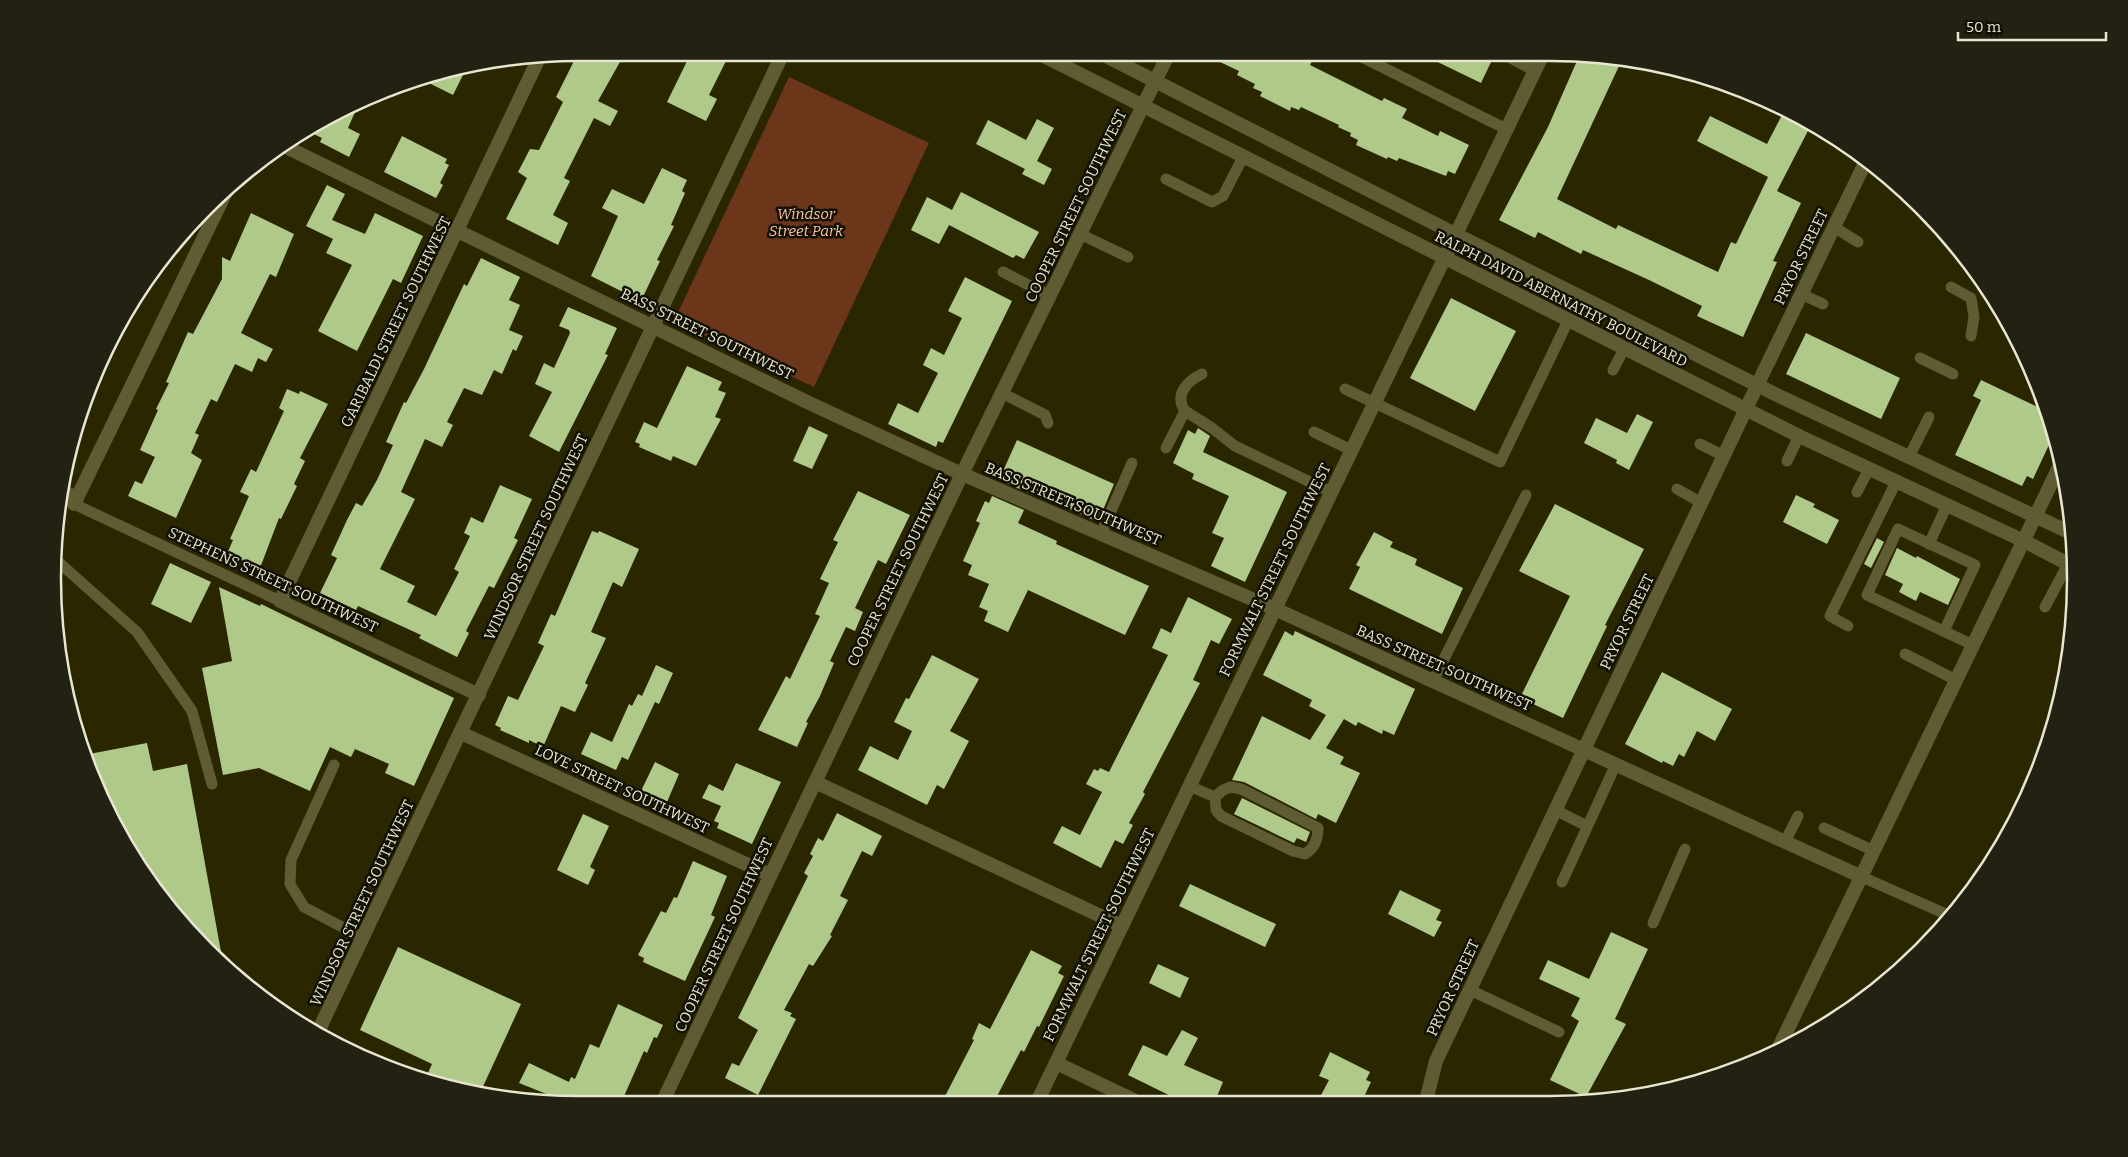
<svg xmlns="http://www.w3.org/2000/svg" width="2128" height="1157" font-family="Bitter,serif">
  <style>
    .green { fill: #6c361b }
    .building { fill: #afc988 }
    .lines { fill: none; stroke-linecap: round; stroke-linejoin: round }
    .service { stroke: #5f5c34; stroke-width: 11 }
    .minor { stroke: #5f5c34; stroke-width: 14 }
    .secondary { stroke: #5f5c34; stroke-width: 14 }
    .labels { text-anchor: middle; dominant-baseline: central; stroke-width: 5; stroke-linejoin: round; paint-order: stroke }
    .street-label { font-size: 15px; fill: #e7e6d0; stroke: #111002 }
    .park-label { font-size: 15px; font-style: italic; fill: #fac3aa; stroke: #111002 }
    .rim { fill: none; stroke: #e7e6d0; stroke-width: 2.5 }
  </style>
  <rect width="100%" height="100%" fill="#2a2700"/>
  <polygon class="green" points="789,77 929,143 814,387 674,321"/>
  <g class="building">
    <polygon points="578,53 625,53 598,101 618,111 610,126 594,118 564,178 570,181 553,215 568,223 558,245 506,219 527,178 518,172 530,149 539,150 563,102 556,97"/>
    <polygon points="691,53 730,53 709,95 717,99 706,121 667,102"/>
    <polygon points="1201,53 1295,53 1312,61 1310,65 1382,101 1384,98 1407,109 1402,118 1438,136 1440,131 1469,145 1455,174 1448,171 1446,176 1399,158 1397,161 1388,157 1387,159 1356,145 1358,140 1350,136 1351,133 1338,127 1339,125 1301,107 1299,110 1291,107 1290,111 1260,96 1262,92 1253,88 1255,84 1237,75 1239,71"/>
    <polygon points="1419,53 1477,54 1492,60 1481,83"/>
    <polygon points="1580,54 1600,56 1619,66 1557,199 1616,229 1618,225 1718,272 1731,242 1736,244 1768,177 1697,141 1710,116 1767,144 1784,111 1812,123 1777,191 1801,203 1773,261 1777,262 1743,337 1697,316 1702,306 1649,280 1583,250 1581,254 1538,232 1535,238 1499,220 1548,127"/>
    <polygon points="468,65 453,95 419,78 424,77"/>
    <polygon points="359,103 348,128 360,134 349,157 320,142 322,138 305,130"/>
    <polygon points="1037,119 1054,128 1037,161 1052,169 1044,185 1022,174 1025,169 976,144 988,120 1026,140"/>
    <polygon points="402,136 447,159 445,163 449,165 440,183 443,185 436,198 384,172"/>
    <polygon points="662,168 687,180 682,191 685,193 671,225 674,226 657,260 660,261 641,301 591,276 618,216 602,208 612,189 644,204"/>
    <polygon points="327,185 345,194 332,220 365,234 375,213 423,236 401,283 393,279 357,351 318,331 352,265 326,253 333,239 306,226"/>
    <polygon points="961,192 1039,232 1024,259 1016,255 1013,258 949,225 939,244 911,230 927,197 952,210"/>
    <polygon points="251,213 294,234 276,277 270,274 241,333 273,349 266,362 258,358 252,372 235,364 217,402 211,399 195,433 199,435 191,453 202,460 176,518 128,496 135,481 142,484 155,457 140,450 158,410 156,409 169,383 166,382 188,332 193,334 222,279 222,257 230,261"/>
    <polygon points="481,258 520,277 509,300 520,305 509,330 523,336 516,351 513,349 502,374 494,370 482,395 464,388 447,422 453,425 442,447 425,439 401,492 415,499 380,569 415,586 407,602 436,616 459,572 454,569 470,536 464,533 471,517 483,523 500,485 532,499 514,538 518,540 494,588 489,586 466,631 469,633 457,657 419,638 421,635 358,606 356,610 320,593 337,558 331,555 347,520 356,503 362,506 377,480 393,445 386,442 404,402 406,403 424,369 464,284 467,286"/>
    <polygon points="965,277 1012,301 943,443 938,441 936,447 888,424 898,403 918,413 938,373 923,365 931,348 944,355 962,318 948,311"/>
    <polygon points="1451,298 1516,331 1475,411 1410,378"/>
    <polygon points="568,307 617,328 605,354 608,355 559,452 529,436 552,392 535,384 544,363 554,368 570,333 569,330 559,326"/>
    <polygon points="1806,333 1900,378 1881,419 1786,374"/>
    <polygon points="687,366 722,382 718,390 726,393 715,417 721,419 696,466 673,456 671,461 639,447 640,444 635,442 644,422 657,428"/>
    <polygon points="1981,380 2046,411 2054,434 2033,479 2027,476 2022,486 1955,455 1981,400 1973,396"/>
    <polygon points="287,389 299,394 300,391 328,404 300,458 305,461 294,484 297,486 281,519 279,518 260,568 227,554 233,540 230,539 249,496 240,492 251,469 256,472 284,411 279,408"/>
    <polygon points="1637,414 1653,422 1629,470 1616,463 1617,460 1584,443 1596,418 1627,433"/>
    <polygon points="809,426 828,435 812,469 793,461"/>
    <polygon points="1198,428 1210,436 1203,452 1287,492 1245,582 1211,566 1224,538 1212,533 1229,496 1192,479 1194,474 1173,463 1188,430 1195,434"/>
    <polygon points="1017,440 1114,484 1098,522 1033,492 1032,494 999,480"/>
    <polygon points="858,491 910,515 886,564 878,560 855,608 863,612 855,631 846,627 830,661 834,663 820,696 806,722 808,723 797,747 758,730 786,676 790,679 820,616 815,614 829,583 820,579 838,542 833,540"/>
    <polygon points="1796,495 1815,504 1813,507 1839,520 1827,544 1783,522"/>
    <polygon points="992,496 1024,510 1018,523 1057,541 1056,544 1149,586 1125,635 1028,590 1008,632 984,621 988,611 979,607 989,584 968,575 972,565 963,561 980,523 976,521 985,501 989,503"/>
    <polygon points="1555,504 1644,549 1605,625 1607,626 1563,718 1520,698 1570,596 1519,571"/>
    <polygon points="592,531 598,533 599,531 639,549 622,587 613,582 591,632 606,638 585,683 588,685 575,712 561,706 543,747 529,740 529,743 500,730 501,728 495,725 508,696 518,700 544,646 538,643 551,614 555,616"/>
    <polygon points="1374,532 1393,542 1390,547 1417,559 1415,565 1463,588 1442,634 1349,589 1360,567 1356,565"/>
    <polygon points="1877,538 1884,542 1871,568 1864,564"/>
    <polygon points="1897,548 1916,558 1917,556 1960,579 1948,605 1920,592 1916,601 1899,592 1903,584 1885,575"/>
    <polygon points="170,563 211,582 191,623 151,604"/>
    <polygon points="219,587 260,606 261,604 454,698 414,786 385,773 389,764 355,749 351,757 330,747 310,791 259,768 223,775 202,668 232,661"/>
    <polygon points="1188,597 1232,619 1219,644 1211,640 1193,680 1200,683 1143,792 1145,794 1129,823 1133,825 1123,844 1115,840 1101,868 1053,843 1062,826 1080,835 1102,792 1086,784 1094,769 1098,771 1100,768 1109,772 1168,655 1152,648 1161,628 1171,633"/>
    <polygon points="1285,631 1293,636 1295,631 1415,689 1394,735 1383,730 1382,734 1358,722 1356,726 1344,719 1326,748 1344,757 1340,764 1360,773 1336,823 1318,814 1316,819 1244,782 1232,780 1262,716 1310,740 1326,715 1309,706 1312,700 1263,675"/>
    <polygon points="932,655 979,679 950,731 969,741 944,789 937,785 927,805 858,770 870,746 898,760 912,731 894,722 906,698 909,699"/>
    <polygon points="656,665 673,673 659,704 655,702 628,760 622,757 616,770 581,754 591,732 612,742 629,704 632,706 638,694 642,696"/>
    <polygon points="1662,672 1732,709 1715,741 1697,731 1684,757 1679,754 1673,766 1663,761 1662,763 1625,744"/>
    <polygon points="147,743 153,771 187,764 223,963 183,926 141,870 93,780 84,755"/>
    <polygon points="655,762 679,774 667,802 641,791"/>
    <polygon points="736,763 781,782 752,844 717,828 719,823 714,821 721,806 702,798 709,784 723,791"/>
    <polygon points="1242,798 1310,832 1306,842 1297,838 1294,843 1234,814"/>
    <polygon points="837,813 882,836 872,856 862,851 840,896 848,900 830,935 832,936 813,966 809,964 784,1010 792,1013 790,1016 796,1019 758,1095 725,1078 732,1063 739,1066 758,1030 738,1018 808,876 804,873 813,856 810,854 818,838 823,841"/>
    <polygon points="583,814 609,826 590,867 595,870 588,885 557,870"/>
    <polygon points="693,861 727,876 711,915 715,917 685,981 643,962 644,958 638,955 661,911 666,913 674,897 677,898"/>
    <polygon points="1190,884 1276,924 1265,947 1179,906"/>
    <polygon points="1400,890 1441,910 1436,920 1442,922 1434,937 1388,914"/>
    <polygon points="1611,932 1648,949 1615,1019 1626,1024 1586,1097 1550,1080 1579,1021 1571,1016 1580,998 1539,979 1548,960 1589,979"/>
    <polygon points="398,947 521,1004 480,1093 437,1084 440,1078 428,1073 432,1064 360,1030"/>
    <polygon points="1031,950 1062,966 1058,973 1064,976 1039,1027 1037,1026 1024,1052 1021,1050 994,1102 942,1102 974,1040 972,1039 979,1023 990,1029"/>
    <polygon points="1158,964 1189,978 1180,998 1149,983"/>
    <polygon points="618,1004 663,1025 657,1038 654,1037 647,1053 644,1051 621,1103 569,1103 519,1083 529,1063 569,1082 571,1077 575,1079 590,1044 599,1048"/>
    <polygon points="1182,1030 1198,1038 1184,1065 1223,1082 1215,1101 1181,1101 1128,1075 1143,1045 1167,1056"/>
    <polygon points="1330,1052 1370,1072 1366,1080 1371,1082 1362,1101 1318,1101 1329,1080 1319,1076"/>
  </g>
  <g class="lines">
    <g class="service">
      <polyline points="1354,53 1506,129"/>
      <polyline points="1503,54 1535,71"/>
      <polyline points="1166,179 1212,202 1223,196 1243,157"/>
      <polyline points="1834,227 1858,242"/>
      <polyline points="1080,234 1128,257"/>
      <polyline points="1003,272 1050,296"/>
      <polyline points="1951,287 1971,298 1974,317 1971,336"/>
      <polyline points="1801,294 1823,304"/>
      <polyline points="1920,358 1953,374"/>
      <polyline points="1613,370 1624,349"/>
      <polyline points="1345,389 1500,462 1568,321"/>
      <polyline points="1002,393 1045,415 1048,423"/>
      <path d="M 1185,411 C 1174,395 1187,381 1202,374"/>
      <polyline points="1314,432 1351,450"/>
      <polyline points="1700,444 1724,456"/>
      <polyline points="1166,448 1185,411 1212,428 1235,446 1331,492"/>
      <polyline points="1909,457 1929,417"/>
      <polyline points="1787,461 1799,436"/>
      <polyline points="1677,489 1702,503"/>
      <polyline points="1857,492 1869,469"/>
      <polyline points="74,504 280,601"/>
      <polyline points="1101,534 1132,463"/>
      <polyline points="1929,544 1947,505"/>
      <polyline points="54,558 137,632 192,711 212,784"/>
      <polyline points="2045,607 2068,564"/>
      <polyline points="1848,626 1830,616 1896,482"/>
      <polyline points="1944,631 1975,565 1898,529 1867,595 1973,645"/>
      <polyline points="1905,654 1956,680"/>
      <polyline points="1433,681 1526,495"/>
      <polyline points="334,765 291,860 290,884 304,907 363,938"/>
      <polyline points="1189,786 1215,797"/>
      <path d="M 1231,787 L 1241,789 L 1318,828 C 1318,839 1315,848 1305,854 L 1293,851 L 1221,816 L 1216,810 L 1215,797 L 1223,790 Z"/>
      <polyline points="1555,810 1587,826"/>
      <polyline points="1824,828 1872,850"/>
      <polyline points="1785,842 1798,816"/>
      <polyline points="1860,876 1948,915"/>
      <polyline points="1562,882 1616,764"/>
      <polyline points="1653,923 1685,849"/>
      <polyline points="1470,990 1559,1032"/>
    </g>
    <g class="minor">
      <polyline points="282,145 807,402 962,474 1275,609 1860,876"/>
      <polyline points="62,491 77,498"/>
      <polyline points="74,504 226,192"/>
      <polyline points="479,695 280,601 540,56"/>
      <polyline points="461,733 770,875"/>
      <polyline points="815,782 1122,926"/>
      <polyline points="321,1036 320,1028 323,1021 783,53"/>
      <polyline points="1056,1063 1138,1102"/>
      <polyline points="1037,1102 1543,54"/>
      <polyline points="662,1103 962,474 1169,53"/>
    </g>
    <g class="secondary">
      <polyline points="1038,53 1799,436 2024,541 2074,567"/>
      <polyline points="1100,53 1455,234 1777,395 2073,534"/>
      <polyline points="1779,1047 2061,463"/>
      <polyline points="1426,1101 1436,1061 1765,369 1866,161"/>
    </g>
  </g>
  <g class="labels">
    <g class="street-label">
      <text transform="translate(1076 206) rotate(-64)">COOPER STREET SOUTHWEST</text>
      <text transform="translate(1801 257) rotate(-64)">PRYOR STREET</text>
      <text transform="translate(1561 299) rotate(27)">RALPH DAVID ABERNATHY BOULEVARD</text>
      <text transform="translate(396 322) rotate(-64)">GARIBALDI STREET SOUTHWEST</text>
      <text transform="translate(707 334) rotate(26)">BASS STREET SOUTHWEST</text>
      <text transform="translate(1073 504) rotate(23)">BASS STREET SOUTHWEST</text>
      <text transform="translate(536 537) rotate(-65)">WINDSOR STREET SOUTHWEST</text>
      <text transform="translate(898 570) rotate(-64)">COOPER STREET SOUTHWEST</text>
      <text transform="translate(1275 570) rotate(-64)">FORMWALT STREET SOUTHWEST</text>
      <text transform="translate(273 580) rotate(25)">STEPHENS STREET SOUTHWEST</text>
      <text transform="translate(1627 622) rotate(-64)">PRYOR STREET</text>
      <text transform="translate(1444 668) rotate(24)">BASS STREET SOUTHWEST</text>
      <text transform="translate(622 789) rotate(25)">LOVE STREET SOUTHWEST</text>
      <text transform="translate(362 903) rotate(-65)">WINDSOR STREET SOUTHWEST</text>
      <text transform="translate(724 935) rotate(-65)">COOPER STREET SOUTHWEST</text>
      <text transform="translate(1099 935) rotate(-64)">FORMWALT STREET SOUTHWEST</text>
      <text transform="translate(1453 988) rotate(-65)">PRYOR STREET</text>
    </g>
    <g class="park-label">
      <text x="806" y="214">Windsor<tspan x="806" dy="17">Street Park</tspan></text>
    </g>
  </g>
  <path d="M0 0H2128V1157H0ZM578 61H1550A517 517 0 0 1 2067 578V579A517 517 0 0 1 1550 1096H578A517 517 0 0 1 61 579V578A517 517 0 0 1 578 61Z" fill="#222112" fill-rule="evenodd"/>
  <path class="rim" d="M578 61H1550A517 517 0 0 1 2067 578V579A517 517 0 0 1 1550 1096H578A517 517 0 0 1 61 579V578A517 517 0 0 1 578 61Z"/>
  <path d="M1958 32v8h148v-8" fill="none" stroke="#e7e6d0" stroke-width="2.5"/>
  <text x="1966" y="32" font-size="15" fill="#e7e6d0" stroke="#111002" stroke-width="4" paint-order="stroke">50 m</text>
</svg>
